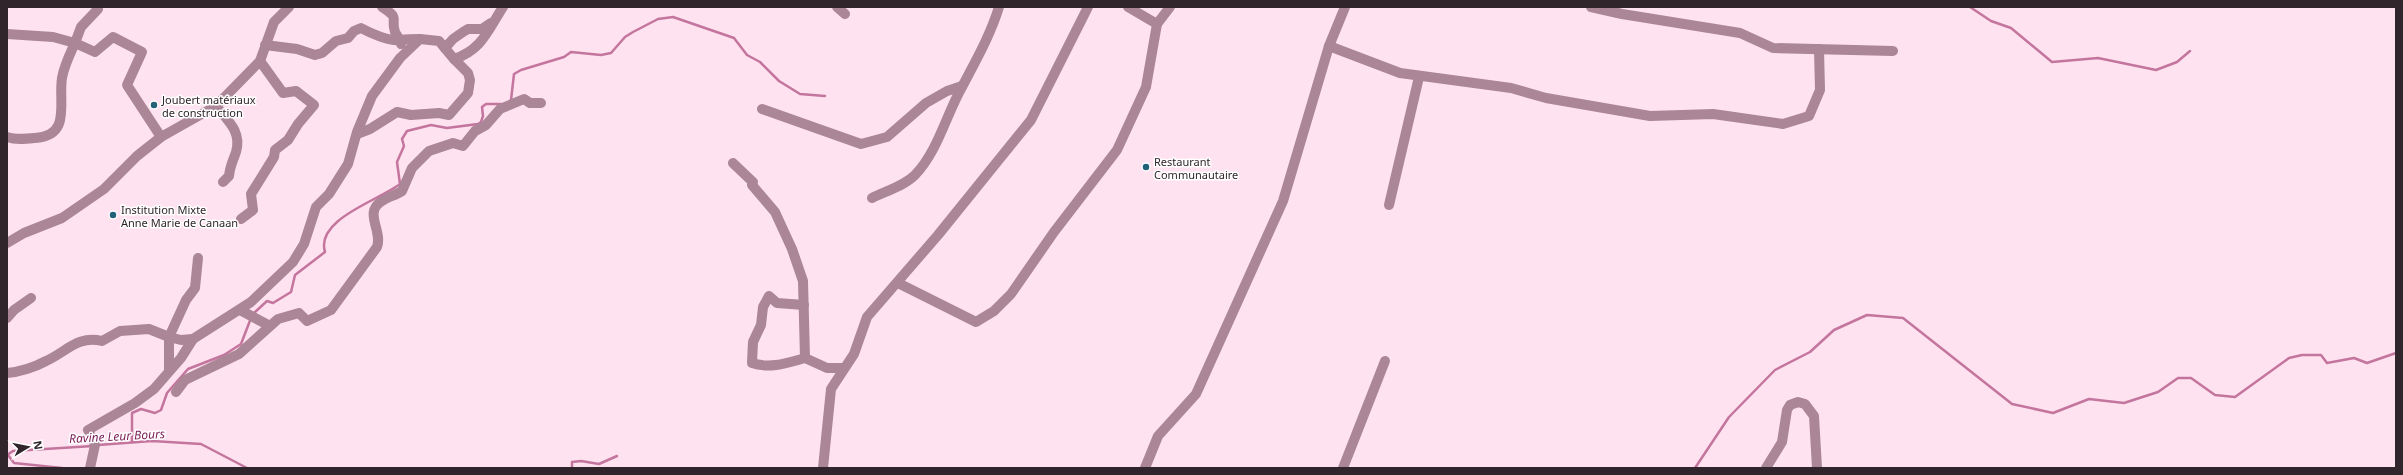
<svg xmlns="http://www.w3.org/2000/svg" width="2403" height="475" font-family="'Noto Sans',sans-serif">
  <style>
    .lines { fill: none; stroke-linecap: round; stroke-linejoin: round }
    .stream { stroke: #c4759e; stroke-width: 2.5 }
    .minor { stroke: #aa8697; stroke-width: 10 }
    .poi-dot { fill: #226177; stroke: #fff; stroke-width: 1.5 }
    .labels { text-anchor: middle; dominant-baseline: central; stroke-width: 3; stroke-linejoin: round; paint-order: stroke }
    .poi-label { font-size: 11px; fill: #30252a; stroke: #fff; text-anchor: start }
    .water-label { font-size: 12px; font-style: italic; fill: #7b1c56; stroke: #fff }
  </style>
  <rect width="100%" height="100%" fill="#ffe2ef"/>
  <g class="lines">
    <g class="stream">
      <polyline points="1970,7 1991,21 2011,28 2052,62 2098,58 2156,70 2177,62 2190,51"/>
      <polyline points="511,100 514,74 521,70 564,57 571,52 601,55 611,53 625,37 633,32 658,19 673,17 734,38 747,55 760,62 779,81 800,94 825,96"/>
      <path d="M 253,314 L 267,301 L 273,303 L 291,292 L 295,275 L 325,252 C 315,219 380,200 400,184 L 397,162 L 404,146 L 402,139 L 407,131 L 431,125 L 447,128 L 478,124 L 481,122 L 483,116 L 482,107 L 486,104 L 501,104"/>
      <polyline points="132,442 132,413 141,409 155,413 161,410 167,393 188,369 224,355 241,344 251,318"/>
      <polyline points="98,445 152,441 201,444 247,468"/>
      <polyline points="7,455 13,451 93,446"/>
      <polyline points="8,455 14,463 62,468"/>
      <polyline points="572,468 572,462 581,461 599,464 617,456"/>
      <polyline points="1695,468 1729,417 1775,370 1810,352 1834,330 1867,315 1903,318 2012,404 2053,413 2089,399 2124,403 2158,392 2178,378 2191,378 2215,395 2235,397 2289,358 2302,355 2321,355 2327,363 2354,358 2367,363 2396,353"/>
    </g>
    <g class="minor">
      <polyline points="97,7 98,9 81,27 75,43 95,52 113,37 142,52 127,85 161,137"/>
      <path d="M 382,7 C 401,19 390,17 395,32 C 397,36 400,39 401,44"/>
      <polyline points="837,7 845,14"/>
      <polyline points="1128,7 1157,24"/>
      <polyline points="1591,7 1622,14 1740,33 1773,48 1893,51"/>
      <path d="M 7,34 L 53,37 L 75,43 C 70,54 64,66 62,78 C 58,102 72,136 35,138 C 25,139 16,140 7,137"/>
      <path d="M 265,45 L 297,49 L 315,55 L 322,53 L 336,41 L 348,38 L 354,31 L 361,28 C 370,33 390,42 401,40 C 408,39 412,39 420,39"/>
      <polyline points="1329,46 1400,73 1511,88 1546,98 1650,116 1713,114 1783,124 1809,116 1820,90 1819,49"/>
      <polyline points="445,48 453,39 463,32 468,29 482,29 491,23"/>
      <path d="M 216,106 C 228,121 242,132 236,152 C 233,161 230,166 229,176 L 223,182"/>
      <polyline points="762,109 861,144 887,137 926,103 947,91 962,86"/>
      <polyline points="357,134 370,129 397,112 411,115 439,113 449,115 468,93 470,80 468,73 454,59"/>
      <polyline points="733,163 753,182 752,185 775,212 792,249 803,281 805,358 827,368 844,368"/>
      <path d="M 872,198 C 886,191 904,186 915,175 C 938,151 946,115 962,87 C 976,60 990,36 999,7"/>
      <polyline points="1389,205 1419,77"/>
      <polyline points="241,219 253,210 251,194 274,157 275,150 288,140 298,124 314,105 296,91 283,93 260,61"/>
      <polyline points="7,243 24,233 62,218 104,189 137,156 161,137 216,106 260,61 274,22 289,7"/>
      <polyline points="898,283 976,322 994,311 1011,294 1054,232 1117,150 1146,87 1157,24 1170,7"/>
      <path d="M 804,305 L 777,303 L 769,296 L 763,307 L 761,325 L 753,342 L 752,363 C 770,369 787,363 805,358"/>
      <polyline points="240,310 270,326"/>
      <polyline points="7,318 14,310 31,298"/>
      <polyline points="169,370 169,337 186,300 195,288 198,258"/>
      <path d="M 7,373 C 19,372 35,367 46,361 C 66,352 78,335 102,341 L 120,331 L 149,329 L 169,337 L 181,340 L 193,339"/>
      <path d="M 176,392 L 185,380 L 239,354 L 278,319 L 299,313 L 307,321 L 331,310 L 377,247 C 383,231 363,212 382,201 C 388,197 396,195 402,191 L 412,168 L 429,151 L 453,143 L 463,146 L 475,131 L 486,125 L 500,109 L 524,99 L 530,103 L 541,103"/>
      <path d="M 90,468 L 95,445 L 88,430 L 135,403 L 154,389 L 181,358 L 193,339 L 251,302 L 293,262 L 304,244 L 316,207 L 329,194 L 348,164 L 357,132 L 372,96 L 400,58 L 420,39 L 439,41 L 454,59 C 482,50 488,30 503,7"/>
      <polyline points="823,468 831,389 854,354 867,317 938,235 1031,120 1088,7"/>
      <polyline points="1145,468 1158,436 1196,394 1283,201 1329,46 1345,7"/>
      <polyline points="1343,468 1385,361"/>
      <polyline points="1766,468 1782,442 1787,410 1790,405 1798,402 1805,404 1814,416 1817,468"/>
    </g>
  </g>
  <g class="poi-dot">
    <circle cx="154" cy="105" r="4"/>
    <circle cx="1146" cy="167" r="4"/>
    <circle cx="113" cy="215" r="4"/>
  </g>
  <g class="labels">
    <g class="poi-label">
      <text x="162" y="99">Joubert matériaux<tspan x="162" dy="13">de construction</tspan></text>
      <text x="1154" y="161">Restaurant<tspan x="1154" dy="13">Communautaire</tspan></text>
      <text x="121" y="209">Institution Mixte<tspan x="121" dy="13">Anne Marie de Canaan</tspan></text>
    </g>
    <g class="water-label">
      <text transform="translate(117 436) rotate(-3)">Ravine Leur Bours</text>
    </g>
  </g>
  <rect width="2403" height="475" fill="none" stroke="#30252a" stroke-width="16"/>
  <g transform="translate(28 447) rotate(80)" stroke="#ffffff" stroke-width="3" paint-order="stroke">
  <path d="M0-3L7 15L0 10L-7 15Z" fill="#30252a"/>
  <text y="-6" font-size="11" font-weight="bold" text-anchor="middle" fill="#30252a">N</text>
  </g>
</svg>
